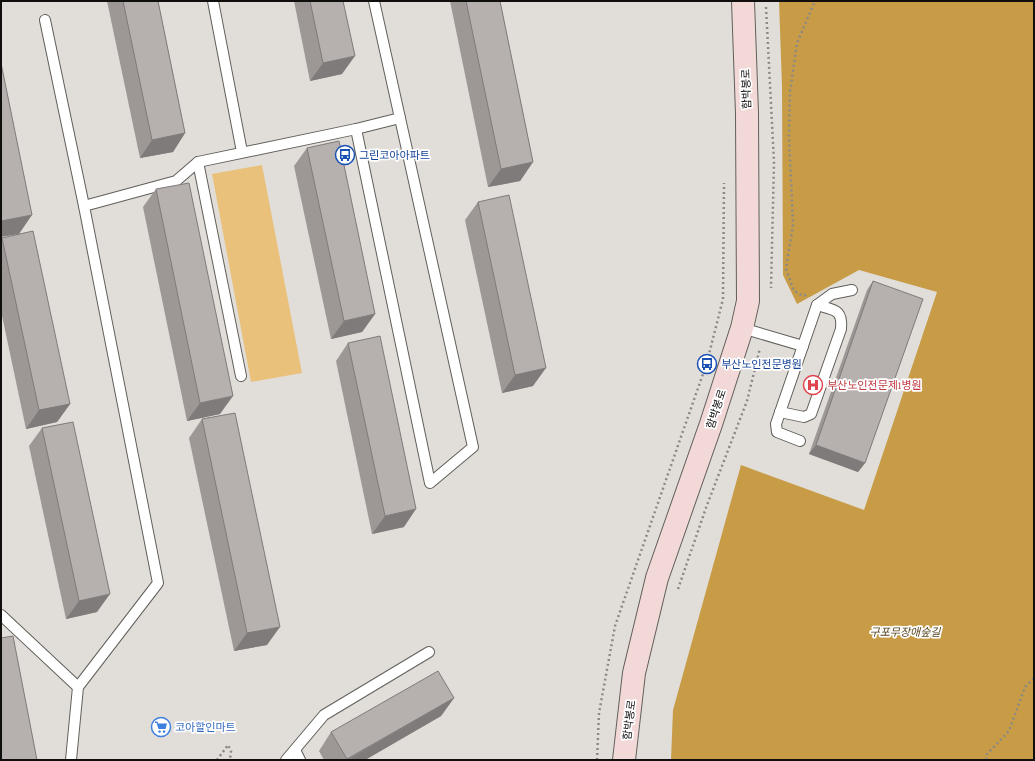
<svg xmlns="http://www.w3.org/2000/svg" width="1035" height="761" font-family="'Crimson Pro','Noto Sans KR',serif">
  <style>
    .green { fill: #e9c17b }
    .forest { fill: #c89c46 }
    .lines { fill: none; stroke-linecap: round; stroke-linejoin: round }
    .service-casing { stroke: #615f5a; stroke-width: 12 }
    .secondary-casing { stroke: #615f5a; stroke-width: 24 }
    .path { stroke: #8b8985; stroke-width: 2.5; stroke-dasharray: 2 3; stroke-linecap: butt }
    .service { stroke: #fff; stroke-width: 10 }
    .secondary { stroke: #f2d9d8; stroke-width: 22 }
    .wall { fill: #9d9796 }
    .shaded-wall { fill: #7f7b7a }
    .building { fill: #b6b0af; stroke: #7f7b7a }
    .labels { text-anchor: middle; dominant-baseline: central; stroke-width: 3.5; stroke-linejoin: round; paint-order: stroke }
    .street-label { font-size: 11px; fill: #100f0e; stroke: #fff }
    .transit-label { font-size: 11px; fill: #164399; stroke: #fff; text-anchor: start }
    .health-label { font-size: 11px; fill: #be3a42; stroke: #fff; text-anchor: start }
    .park-label { font-size: 11px; font-style: italic; fill: #574420; stroke: #fff }
    .shop-label { font-size: 11px; fill: #366cbe; stroke: #fff; text-anchor: start }
  </style>
  <rect width="100%" height="100%" fill="#e1ded9"/>
  <polygon class="green" points="262,165 302,373 251,382 212,174"/>
  <polygon class="forest" points="779,1 1034,1 1034,760 671,760 673,710 741,465 864,510 937,292 859,270 797,304 783,275 782,87"/>
  <g class="lines">
    <defs>
      <g id="service">
        <polyline points="213,1 242,152"/>
        <polyline points="45,20 84,206 158,583 78,687 71,760"/>
        <polyline points="356,129 400,118"/>
        <polyline points="198,162 241,376"/>
        <polyline points="84,206 176,181 198,162 356,129 430,483 473,447 374,1"/>
        <polyline points="742,328 803,346"/>
        <path d="M 780,412 L 804,417 L 811,414 L 841,329 C 843,309 834,310 817,305"/>
        <polyline points="800,441 777,432 776,424 817,305 832,294 852,290"/>
        <polyline points="1,615 78,687"/>
        <polyline points="295,750 300,760"/>
        <polyline points="286,760 324,715 429,652"/>
      </g>
      <polyline id="secondary" points="624,760 634,673 657,578 711,424 742,328 748,301 747,113 743,1"/>
    </defs>
    <use href="#service" class="service-casing"/>
    <use href="#secondary" class="secondary-casing"/>
    <g class="path">
      <polyline points="766,7 774,162 771,288"/>
      <polyline points="806,295 803,296 794,291 786,269 793,225 789,137 790,92 797,43 815,1"/>
      <polyline points="707,362 723,299 724,183"/>
      <polyline points="678,589 707,505 747,401 760,348"/>
      <polyline points="217,760 228,745 231,751 230,760"/>
      <polyline points="597,760 599,713 615,626 704,371"/>
      <polyline points="986,760 987,754 1009,731 1025,687 1034,678"/>
    </g>
    <use href="#service" class="service"/>
    <use href="#secondary" class="secondary"/>
  </g>
  <g class="wall">
    <polygon points="107,1 158,1 185,133 173,152 140,158"/>
    <polygon points="294,1 343,1 342,74 310,81"/>
    <polygon points="450,1 500,1 533,162 520,181 488,187"/>
    <polygon points="307,148 375,314 362,332 331,339 294,166"/>
    <polygon points="156,189 220,414 187,421 143,207"/>
    <polygon points="478,202 533,386 502,393 465,220"/>
    <polygon points="2,238 70,404 57,422 26,429 1,311 1,239"/>
    <polygon points="873,281 865,463 858,472 809,454 867,290"/>
    <polygon points="348,343 404,527 372,534 336,361"/>
    <polygon points="202,419 267,645 234,651 189,438"/>
    <polygon points="42,428 97,612 66,619 29,446"/>
    <polygon points="454,698 441,716 365,760 324,760 319,751 331,732"/>
  </g>
  <g class="shaded-wall">
    <polygon points="355,56 342,74 310,81 323,63"/>
    <polygon points="185,133 173,152 140,158 152,140"/>
    <polygon points="533,162 520,181 488,187 501,169"/>
    <polygon points="32,215 19,234 1,237 1,221"/>
    <polygon points="375,314 362,332 331,339 344,321"/>
    <polygon points="546,368 533,386 502,393 515,375"/>
    <polygon points="233,396 220,414 187,421 200,403"/>
    <polygon points="70,404 57,422 26,429 39,410"/>
    <polygon points="816,445 865,463 858,472 809,454"/>
    <polygon points="416,509 404,527 372,534 385,516"/>
    <polygon points="110,594 97,612 66,619 79,601"/>
    <polygon points="280,627 267,645 234,651 247,633"/>
    <polygon points="454,698 441,716 365,760 347,760"/>
  </g>
  <g class="building">
    <polygon points="123,1 158,1 185,133 152,140"/>
    <polygon points="310,1 343,1 355,56 323,63"/>
    <polygon points="466,1 500,1 533,162 501,169"/>
    <polygon points="1,63 32,215 1,221"/>
    <polygon points="339,141 375,314 344,321 307,148"/>
    <polygon points="189,183 233,396 200,403 156,189"/>
    <polygon points="509,195 546,368 515,375 478,202"/>
    <polygon points="33,231 70,404 39,410 2,238"/>
    <polygon points="873,281 923,299 865,463 816,445"/>
    <polygon points="380,336 416,509 385,516 348,343"/>
    <polygon points="235,413 280,627 247,633 202,419"/>
    <polygon points="73,422 110,594 79,601 42,428"/>
    <polygon points="13,636 37,760 1,760 1,638"/>
    <polygon points="438,671 454,698 347,759 331,732"/>
  </g>
  <defs>
    <symbol id="bus-ring" viewBox="-11 -11 22 22"><circle r="9.5" fill="#fff" stroke="#1a4fb4" stroke-width="1.5"/><path d="M-5-6H5V4H4V6H2V4H-2V6H-4V4H-5ZM-3.5-4V0h7V-4ZM-3.5 1.2v1.5H-2V1.2ZM2 1.2v1.5H3.5V1.2Z" fill="#1a4fb4"/></symbol>
    <symbol id="hospital-ring" viewBox="-11 -11 22 22"><circle r="9.5" fill="#fff" stroke="#e0444e" stroke-width="1.5"/><path d="M-5-5h3v3.5h4V-5h3V5h-3V1.5h-4V5h-3Z" fill="#e0444e"/></symbol>
    <symbol id="supermarket-ring" viewBox="-11 -11 22 22"><circle r="9.5" fill="#fff" stroke="#3f7fe0" stroke-width="1.5"/><path d="M-6-5.5h2.5l.6 2H6L4.5 2H-2.5L-4.4-4H-6ZM-1.5 3.2a1.3 1.3 0 1 0 .1 0ZM3 3.2a1.3 1.3 0 1 0 .1 0Z" fill="#3f7fe0"/></symbol>
  </defs>
  <g fill-rule="evenodd">
    <use href="#bus-ring" x="334" y="144" width="22" height="22"/>
    <use href="#bus-ring" x="696" y="353" width="22" height="22"/>
    <use href="#hospital-ring" x="802" y="374" width="22" height="22"/>
    <use href="#supermarket-ring" x="150" y="716" width="22" height="22"/>
  </g>
  <g class="labels">
    <g class="street-label">
      <text transform="translate(746 89) rotate(-92)">함박봉로</text>
      <text transform="translate(716 409) rotate(-72)">함박봉로</text>
      <text transform="translate(629 720) rotate(-83)">함박봉로</text>
    </g>
    <g class="transit-label">
      <text x="359" y="155">그린코아아파트</text>
      <text x="721" y="364">부산노인전문병원</text>
    </g>
    <g class="health-label">
      <text x="827" y="385">부산노인전문제1병원</text>
    </g>
    <g class="park-label">
      <text x="905" y="632">구포무장애숲길</text>
    </g>
    <g class="shop-label">
      <text x="175" y="727">코아할인마트</text>
    </g>
  </g>
  <rect width="1035" height="761" fill="none" stroke="#100f0e" stroke-width="4"/>
</svg>
